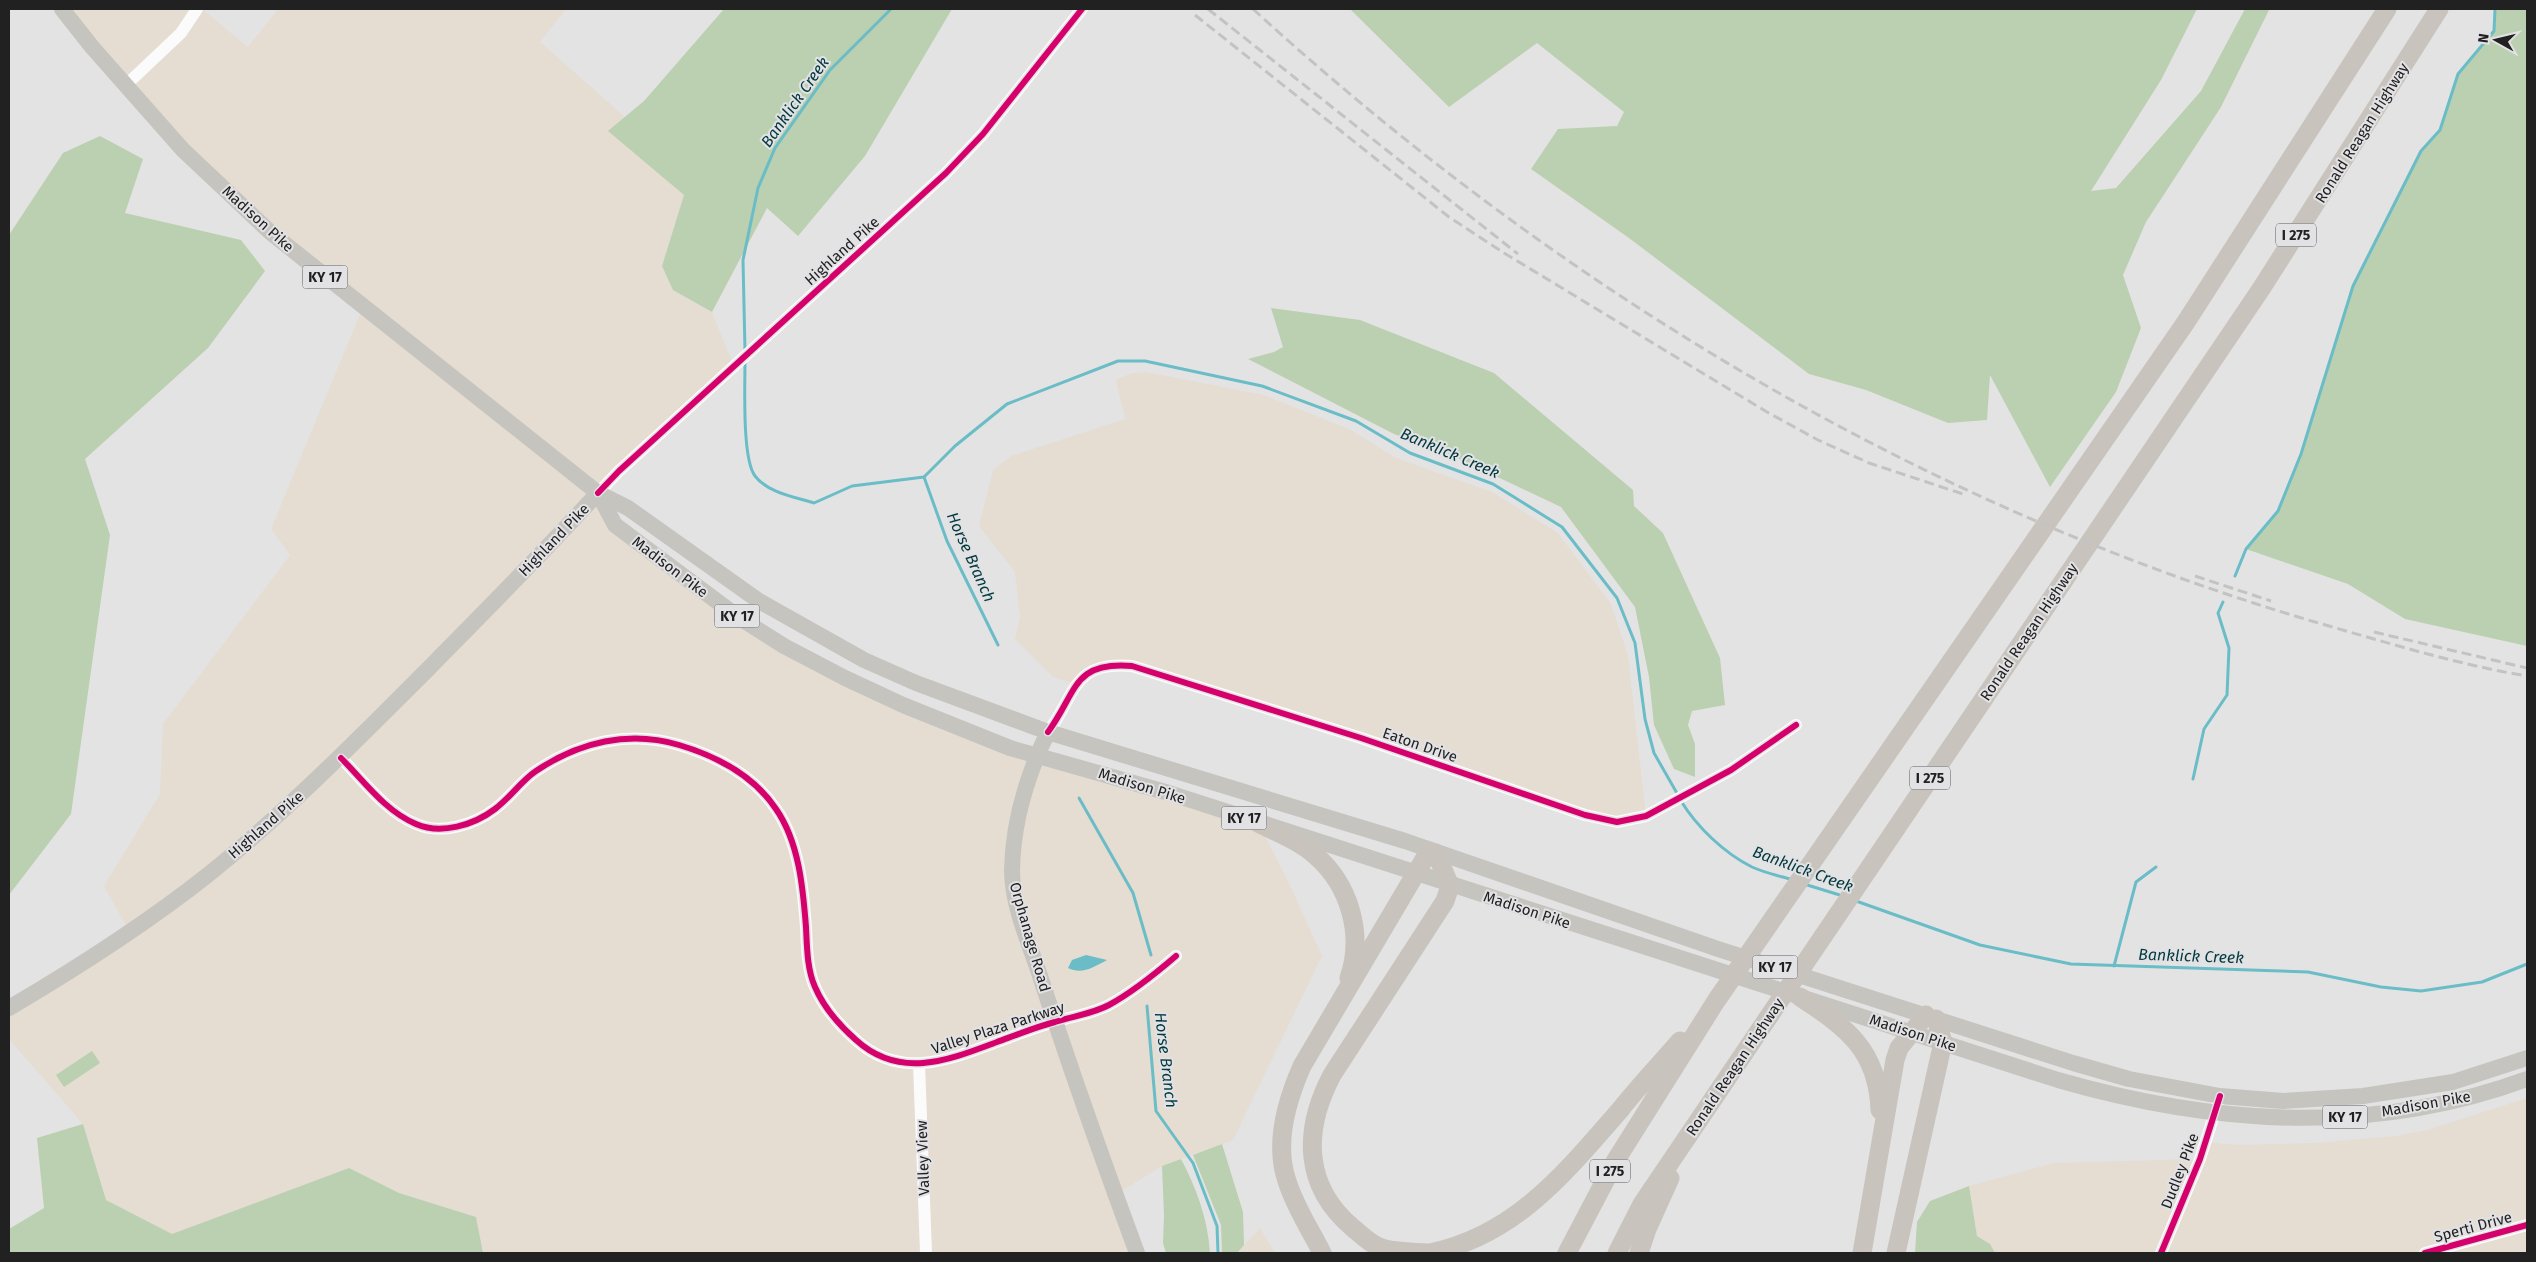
<svg xmlns="http://www.w3.org/2000/svg" width="2536" height="1262" font-family="'Fira Sans',sans-serif">
  <style>
    .commercial { fill: #e5dcd2 }
    .green { fill: #bad0b0 }
    .water { fill: #6abdc7 }
    .lines { fill: none; stroke-linecap: round; stroke-linejoin: round }
    .stream { stroke: #6abdc7; stroke-width: 3 }
    .minor { stroke: #fbfbfb; stroke-width: 12 }
    .major { stroke: #c6c4bf; stroke-width: 16 }
    .highway { stroke: #c8c4bd; stroke-width: 19 }
    .rail { stroke: #c3c3c3; stroke-width: 3; stroke-dasharray: 10 5; stroke-linecap: butt }
    .cycleway-casing { stroke: #e2e2e5; stroke-width: 9 }
    .cycleway { stroke: #d6006c; stroke-width: 6 }
    .labels { text-anchor: middle; dominant-baseline: central; stroke-width: 4; stroke-linejoin: round; paint-order: stroke }
    .shield { fill: #e2e2e5; stroke: #5b5b5c; stroke-width: 1 }
    .shield-label { font-size: 14px; font-weight: bold; fill: #212122 }
    .street-label { font-size: 15px; fill: #212122; stroke: #e2e2e5 }
    .water-label { font-size: 16px; font-style: italic; fill: #00393e; stroke: #e2e2e5 }
  </style>
  <rect width="100%" height="100%" fill="#e3e3e4"/>
  <g class="commercial">
    <polygon points="62,9 202,9 248,47 278,9 566,9 540,42 625,117 609,131 684,195 662,266 673,290 712,312 734,367 599,493 615,525 720,603 903,705 1258,823 1288,881 1322,956 1233,1140 1162,1166 1115,1195 1137,1253 483,1253 476,1217 399,1193 349,1168 172,1234 106,1200 83,1124 9,1039 9,1008 129,931 104,886 160,794 163,724 290,555 271,529 363,307 270,232"/>
    <polygon points="1146,372 1264,395 1351,430 1396,458 1492,492 1558,533 1611,604 1628,656 1646,816 1617,822 1116,665 1076,684 1053,677 1015,639 1020,617 1015,572 979,526 993,470 1011,456 1125,419 1116,380 1132,373"/>
    <polygon points="2527,1098 2527,1253 1995,1253 1990,1244 1977,1236 1969,1186 2054,1163 2199,1159 2205,1142 2236,1145 2317,1143 2396,1136 2427,1130"/>
    <polygon points="1260,1228 1275,1253 1237,1253"/>
  </g>
  <g class="green">
    <polygon points="724,9 952,9 865,156 798,236 767,208 712,312 673,290 662,266 684,195 608,131 644,101"/>
    <polygon points="1350,9 2197,9 2161,80 2091,191 2116,188 2201,91 2245,9 2269,10 2221,107 2146,222 2123,275 2141,328 2116,392 2050,487 1990,375 1987,420 1948,423 1866,390 1809,374 1629,238 1531,169 1558,129 1617,126 1624,112 1537,43 1449,107"/>
    <polygon points="2495,9 2527,9 2527,646 2405,619 2348,584 2246,549 2278,511 2301,454 2353,286 2421,151 2440,130 2458,74 2493,31"/>
    <polygon points="100,136 143,159 125,213 241,240 265,271 208,348 85,459 110,535 71,814 9,895 9,235 63,153"/>
    <polygon points="1271,308 1360,320 1494,373 1633,490 1634,506 1663,533 1720,658 1725,705 1692,711 1688,725 1695,744 1695,777 1674,769 1654,725 1649,677 1635,607 1561,507 1447,453 1394,434 1248,359 1274,352 1283,347"/>
    <polygon points="92,1051 100,1063 64,1087 56,1075"/>
    <polygon points="83,1124 106,1200 172,1234 349,1168 399,1193 476,1217 483,1253 9,1253 9,1229 44,1208 37,1138"/>
    <polygon points="1222,1144 1243,1212 1244,1245 1237,1253 1222,1253 1221,1225 1193,1155"/>
    <path d="M 1181,1159 C 1197,1189 1208,1220 1210,1253 L 1166,1253 L 1163,1243 L 1164,1215 L 1162,1166 Z"/>
    <polygon points="1969,1186 1977,1236 1990,1244 1995,1253 1915,1253 1917,1222 1930,1201"/>
  </g>
  <path class="water" d="M 1086,955 L 1107,960 C 1094,967 1082,975 1068,968 L 1072,960 Z"/>
  <g class="lines">
    <g class="stream">
      <polyline points="745,351 743,260 758,188 775,148 830,70 891,9"/>
      <path d="M 745,362 C 745,386 742,459 755,476 C 768,493 795,497 814,503 L 852,486 L 924,477 L 955,446 L 1007,404 L 1118,361 L 1145,361 L 1262,386 L 1356,421 L 1410,453 L 1493,484 L 1562,527 L 1617,598 L 1635,643 L 1645,719 L 1654,753 L 1678,795"/>
      <polyline points="924,477 947,541 998,645"/>
      <polyline points="2235,576 2246,549 2278,511 2301,454 2353,286 2421,151 2440,130 2458,74 2494,31 2495,9"/>
      <polyline points="2193,779 2204,729 2227,695 2229,648 2218,613 2223,602"/>
      <polyline points="1079,798 1133,893 1151,955"/>
      <path d="M 1681,801 C 1697,827 1724,853 1752,867 C 1765,873 1780,876 1793,880"/>
      <polyline points="1804,884 1843,896"/>
      <polyline points="1856,901 1980,945 2071,964 2308,972 2381,987 2421,991 2482,982 2527,964"/>
      <polyline points="2114,966 2136,882 2156,867"/>
      <polyline points="1147,1006 1156,1111 1193,1163 1217,1226 1218,1253"/>
    </g>
    <g class="minor">
      <polyline points="126,85 181,33 197,9"/>
      <polyline points="598,493 619,471 946,173 983,134 1082,9"/>
      <path d="M 1048,732 C 1077,693 1072,661 1132,666 L 1361,738 L 1585,815 L 1617,822 L 1646,816 L 1731,770 L 1796,725"/>
      <path d="M 341,758 C 364,781 385,811 416,824 C 441,835 474,825 495,809 C 510,798 521,781 536,771 C 579,742 629,730 679,745 C 716,756 754,776 776,809 C 799,842 803,888 806,927 C 807,947 807,969 815,987 C 824,1008 839,1025 856,1040 C 900,1080 949,1060 997,1042 C 1016,1035 1036,1027 1055,1022 C 1073,1016 1092,1014 1109,1005 C 1133,992 1155,974 1176,956"/>
      <polyline points="919,1064 926,1253"/>
      <polyline points="2161,1253 2200,1159 2218,1103"/>
      <polyline points="2425,1253 2527,1225"/>
    </g>
    <g class="major">
      <polyline points="62,9 92,47 183,150 270,232 598,493 628,508 759,601 864,660 916,683 1048,732 1405,841 1718,949 2073,1063 2129,1079 2220,1096 2283,1101 2363,1096 2453,1082 2527,1058"/>
      <path d="M 598,493 L 615,525 L 738,617 L 784,646 L 845,678 L 903,705 L 1010,748 L 1169,793 L 2058,1080 C 2214,1125 2372,1136 2527,1079"/>
      <path d="M 1048,732 C 1027,775 1013,821 1012,870 C 1012,907 1031,947 1042,982 C 1072,1073 1104,1164 1137,1253"/>
      <path d="M 9,1008 C 77,968 146,924 209,874 C 287,811 357,740 428,669 C 485,611 543,553 598,493"/>
    </g>
    <g class="highway">
      <path d="M 1258,823 C 1278,833 1299,841 1315,855 C 1350,885 1364,935 1349,978"/>
      <path d="M 1800,997 C 1846,1027 1878,1050 1880,1110"/>
      <path d="M 1322,1253 C 1310,1229 1295,1207 1287,1181 C 1274,1144 1287,1100 1302,1066 L 1429,851"/>
      <path d="M 1427,1253 C 1413,1252 1398,1252 1385,1249 C 1372,1246 1363,1236 1353,1228 C 1303,1186 1303,1130 1332,1075 L 1445,901 L 1450,886 L 1436,853"/>
      <path d="M 1430,1253 C 1515,1236 1566,1172 1620,1110 C 1639,1086 1660,1064 1680,1041"/>
      <polyline points="1567,1253 1616,1160 1716,1001 2186,322 2387,9"/>
      <polyline points="1617,1253 1642,1204 2261,289 2439,9"/>
      <polyline points="1639,1253 1647,1229 1670,1178"/>
      <polyline points="1862,1253 1895,1060 1899,1048 1926,1015"/>
      <polyline points="1896,1253 1943,1042 1936,1019"/>
    </g>
    <g class="rail">
      <polyline points="1208,9 1518,254"/>
      <path d="M 1253,9 C 1557,287 1918,505 2315,622 C 2385,642 2455,664 2527,676"/>
      <polyline points="1195,15 1449,217 1504,253 1767,412 1818,440 1869,463 1966,495"/>
      <polyline points="2195,576 2271,601"/>
      <polyline points="2374,632 2527,668"/>
    </g>
    <defs>
      <g id="cycleway">
        <polyline points="598,493 619,471 946,173 983,134 1082,9"/>
        <path d="M 1048,732 C 1077,693 1072,661 1132,666 L 1361,738 L 1585,815 L 1617,822 L 1646,816 L 1731,770 L 1796,725"/>
        <path d="M 341,758 C 364,781 385,811 416,824 C 441,835 474,825 495,809 C 510,798 521,781 536,771 C 579,742 629,730 679,745 C 716,756 754,776 776,809 C 799,842 803,888 806,927 C 807,947 807,969 815,987 C 824,1008 839,1025 856,1040 C 900,1080 949,1060 997,1042 C 1016,1035 1036,1027 1055,1022 C 1073,1016 1092,1014 1109,1005 C 1133,992 1155,974 1176,956"/>
        <polyline points="2161,1253 2200,1159 2220,1096"/>
        <polyline points="2425,1253 2527,1225"/>
      </g>
    </defs>
    <use href="#cycleway" class="cycleway-casing"/>
    <use href="#cycleway" class="cycleway"/>
  </g>
  <g class="labels">
    <g class="shield">
      <rect x="2276" y="223.5" width="40" height="23" rx="4"/>
      <rect x="302.5" y="265.5" width="45" height="23" rx="4"/>
      <rect x="714.5" y="604.5" width="45" height="23" rx="4"/>
      <rect x="1910" y="766.5" width="40" height="23" rx="4"/>
      <rect x="1221.5" y="806.5" width="45" height="23" rx="4"/>
      <rect x="1752.5" y="955.5" width="45" height="23" rx="4"/>
      <rect x="2322.5" y="1105.5" width="45" height="23" rx="4"/>
      <rect x="1590" y="1159.5" width="40" height="23" rx="4"/>
    </g>
    <g class="shield-label">
      <text x="2296" y="235">I 275</text>
      <text x="325" y="277">KY 17</text>
      <text x="737" y="616">KY 17</text>
      <text x="1930" y="778">I 275</text>
      <text x="1244" y="818">KY 17</text>
      <text x="1775" y="967">KY 17</text>
      <text x="2345" y="1117">KY 17</text>
      <text x="1610" y="1171">I 275</text>
    </g>
    <g class="street-label">
      <text transform="translate(2362 133) rotate(-58)">Ronald Reagan Highway</text>
      <text transform="translate(258 219) rotate(42)">Madison Pike</text>
      <text transform="translate(842 251) rotate(-42)">Highland Pike</text>
      <text transform="translate(554 540) rotate(-46)">Highland Pike</text>
      <text transform="translate(670 567) rotate(37)">Madison Pike</text>
      <text transform="translate(2029 632) rotate(-56)">Ronald Reagan Highway</text>
      <text transform="translate(1420 745) rotate(19)">Eaton Drive</text>
      <text transform="translate(1142 786) rotate(17)">Madison Pike</text>
      <text transform="translate(266 825) rotate(-41)">Highland Pike</text>
      <text transform="translate(1527 910) rotate(18)">Madison Pike</text>
      <text transform="translate(1030 937) rotate(74)">Orphanage Road</text>
      <text transform="translate(998 1028) rotate(-18)">Valley Plaza Parkway</text>
      <text transform="translate(1913 1033) rotate(18)">Madison Pike</text>
      <text transform="translate(1735 1067) rotate(-56)">Ronald Reagan Highway</text>
      <text transform="translate(2426 1104) rotate(-10)">Madison Pike</text>
      <text transform="translate(923 1158) rotate(-92)">Valley View</text>
      <text transform="translate(2180 1171) rotate(-69)">Dudley Pike</text>
      <text transform="translate(2473 1227) rotate(-15)">Sperti Drive</text>
    </g>
    <g class="water-label">
      <text transform="translate(795 102) rotate(-55)">Banklick Creek</text>
      <text transform="translate(1450 453) rotate(23)">Banklick Creek</text>
      <text transform="translate(971 557) rotate(66)">Horse Branch</text>
      <text transform="translate(1803 869) rotate(20)">Banklick Creek</text>
      <text transform="translate(2191 956) rotate(2)">Banklick Creek</text>
      <text transform="translate(1166 1060) rotate(83)">Horse Branch</text>
    </g>
  </g>
  <rect width="2536" height="1262" fill="none" stroke="#212122" stroke-width="20"/>
  <g transform="translate(2496 40) rotate(278)" stroke="#e2e2e5" stroke-width="4" paint-order="stroke">
  <path d="M0-4L9 19L0 12L-9 19Z" fill="#212122"/>
  <text y="-8" font-size="14" font-weight="bold" text-anchor="middle" fill="#212122">N</text>
  </g>
</svg>
